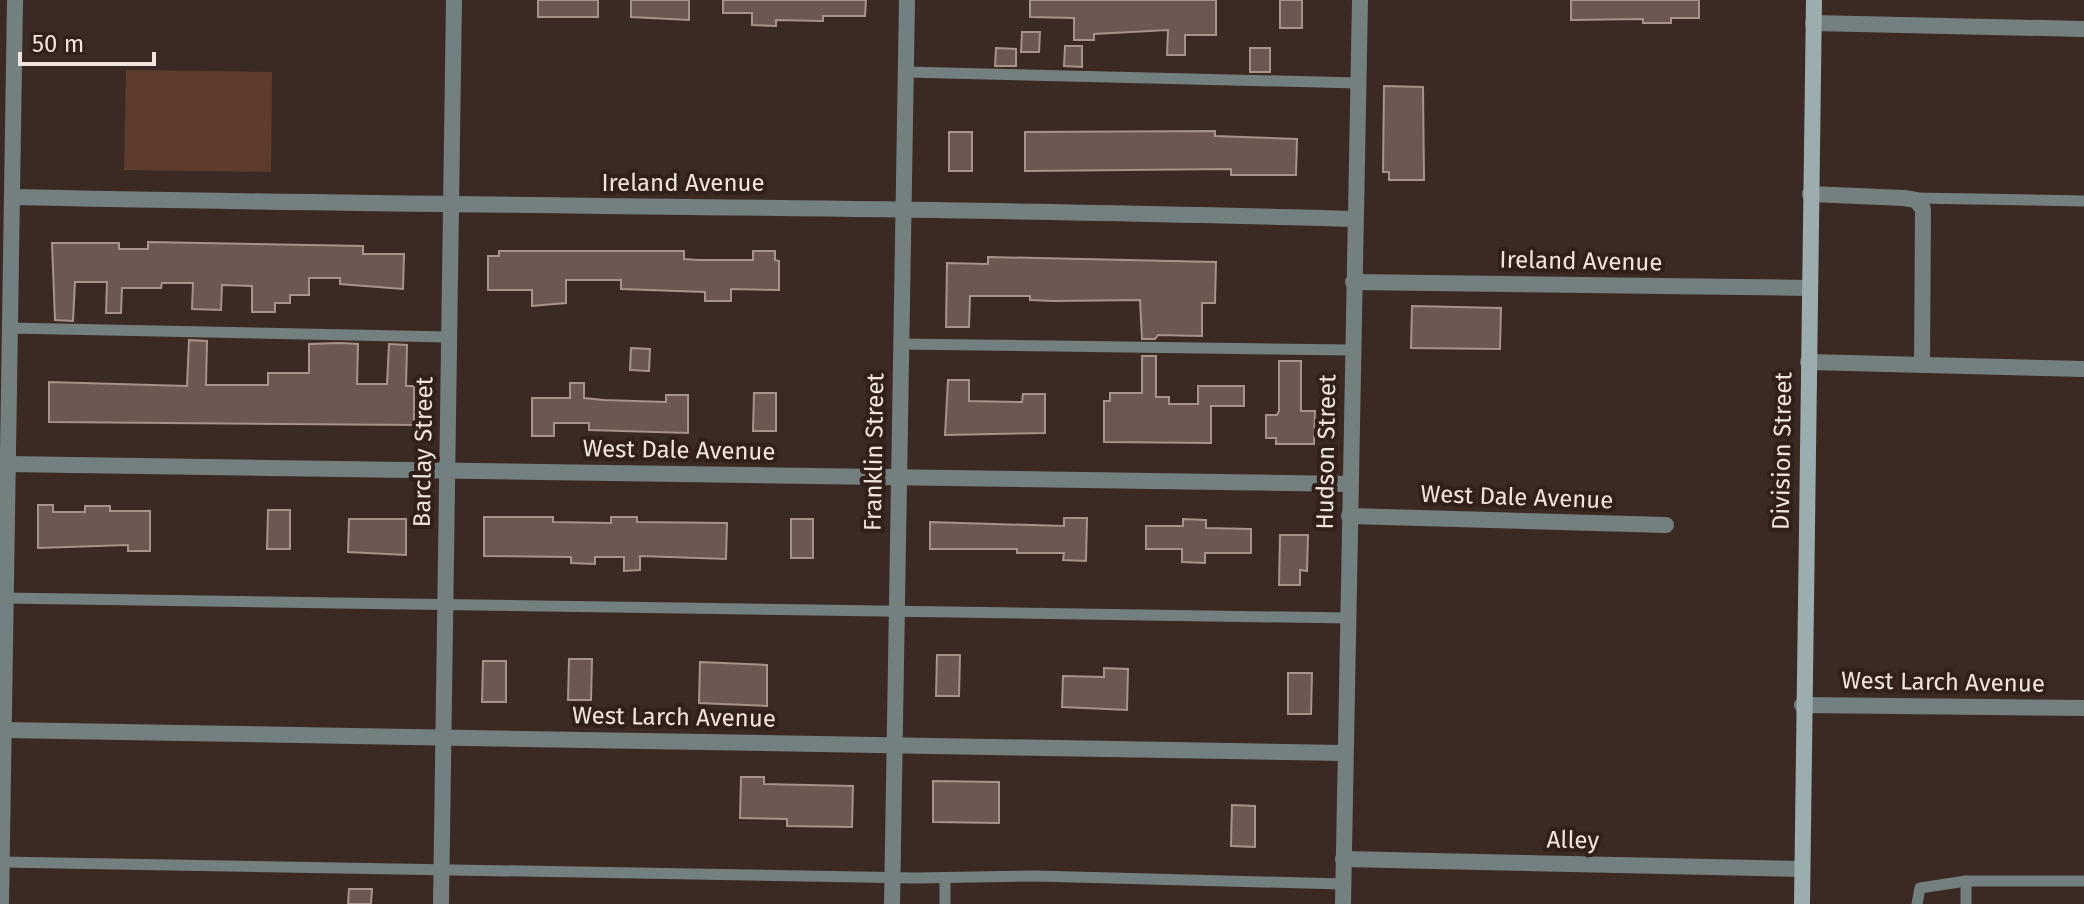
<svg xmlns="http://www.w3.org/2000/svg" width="2084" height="904" font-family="'Fira Sans',sans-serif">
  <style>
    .green { fill: #5e3b2d }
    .building { fill: #6c5850; stroke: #a89289; stroke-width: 2 }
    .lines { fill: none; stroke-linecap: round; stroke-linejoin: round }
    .lane { stroke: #747f80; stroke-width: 11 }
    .street { stroke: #747f80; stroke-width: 16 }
    .secondary { stroke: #9badae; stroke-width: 16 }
    .labels { text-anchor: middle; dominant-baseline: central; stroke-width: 8; stroke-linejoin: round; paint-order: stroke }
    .street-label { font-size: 24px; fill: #f0e4df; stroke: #312019 }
  </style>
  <rect width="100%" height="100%" fill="#3b2a23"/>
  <polygon class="green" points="126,70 272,72 271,172 124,170"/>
  <g class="building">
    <rect x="538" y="0" width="60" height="17"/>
    <polygon points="631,0 689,0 689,20 631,17"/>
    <polygon points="723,0 866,0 865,16 823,16 823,21 776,20 776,26 752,25 752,13 723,13"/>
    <polygon points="1030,0 1216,0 1216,35 1185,35 1185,55 1167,55 1168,30 1094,34 1094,40 1074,40 1074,18 1030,17"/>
    <rect x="1280" y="0" width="22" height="28"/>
    <polygon points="1571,0 1699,0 1699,18 1671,18 1671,23 1643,23 1643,19 1571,20"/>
    <polygon points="1022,32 1040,32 1039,52 1021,52"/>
    <polygon points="1065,46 1082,46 1082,67 1064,66"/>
    <polygon points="996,48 1016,49 1016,66 995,66"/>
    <rect x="1250" y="48" width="20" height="24"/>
    <polygon points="1384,86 1423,87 1424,180 1389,180 1389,172 1383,172"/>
    <polygon points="1215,131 1215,136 1297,139 1296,175 1231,175 1231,169 1025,171 1025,132"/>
    <rect x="949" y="132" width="23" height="39"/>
    <polygon points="148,242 363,246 363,254 404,254 403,289 340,284 340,278 309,278 309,295 290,295 290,303 275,303 275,312 252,312 252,286 222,285 221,310 192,309 193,283 162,283 161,288 122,288 121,313 106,313 107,282 75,282 73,321 55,320 52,243 119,243 119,249 148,249"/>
    <polygon points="499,251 684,251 684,259 698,260 753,260 753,251 775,251 775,260 779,261 779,290 731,289 731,301 705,301 705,292 621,289 621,280 566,280 566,303 532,306 532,290 488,290 488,256 499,256"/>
    <polygon points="988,257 1216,262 1215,303 1202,303 1202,336 1158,335 1155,339 1142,339 1140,300 1054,301 1030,300 1030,296 970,296 969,327 946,327 947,263 988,264"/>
    <polygon points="1412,306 1501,308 1500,349 1411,348"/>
    <polygon points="189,340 207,341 206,385 268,385 268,373 309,373 309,344 340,343 358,344 357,384 387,384 389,344 407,345 406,386 414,386 414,425 49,422 49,382 187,386"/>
    <polygon points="631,348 650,349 649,371 630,370"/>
    <polygon points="1142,356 1156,356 1156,397 1169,397 1169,404 1198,404 1198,386 1244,386 1244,406 1211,406 1211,443 1104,442 1104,401 1110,401 1110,393 1142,393"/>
    <polygon points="1279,361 1301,361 1301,411 1315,411 1314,444 1276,444 1276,438 1266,438 1266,415 1277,415 1279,411"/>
    <polygon points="948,380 969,380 969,401 1022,402 1023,394 1045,394 1045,433 945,435"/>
    <polygon points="570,383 584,383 584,398 604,400 666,402 666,395 688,395 688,433 589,430 589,423 554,423 554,436 532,436 532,398 570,398"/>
    <polygon points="754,393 776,393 776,431 753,431"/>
    <polygon points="38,505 53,505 53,512 85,512 85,506 110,506 110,511 150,511 150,551 128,551 128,545 38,548"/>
    <polygon points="268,510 290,510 290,549 267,549"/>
    <polygon points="484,517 553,517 553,522 611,523 611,517 637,517 637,522 727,523 726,559 640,556 640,570 624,571 624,557 595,557 595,564 571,563 571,557 484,556"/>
    <polygon points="1064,518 1087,518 1086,561 1063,560 1064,553 1017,553 1017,549 930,549 930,522 1064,526"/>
    <polygon points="349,519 406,519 406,555 348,552"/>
    <rect x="791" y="519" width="22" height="39"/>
    <polygon points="1183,519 1206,520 1206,528 1251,529 1251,553 1205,553 1205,563 1182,562 1182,549 1146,549 1146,526 1183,526"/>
    <polygon points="1280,535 1308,535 1307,571 1300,570 1300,585 1279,585"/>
    <polygon points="937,655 960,655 959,696 936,696"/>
    <polygon points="569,659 592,659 591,700 568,700"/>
    <polygon points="483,661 506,661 506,702 482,702"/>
    <polygon points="700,662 767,665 767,706 699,703"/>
    <polygon points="1104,668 1128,669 1127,710 1062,707 1063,676 1104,677"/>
    <polygon points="1288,673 1312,673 1311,714 1288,714"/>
    <polygon points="741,777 764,777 764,784 853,786 852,827 787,826 787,819 740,818"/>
    <polygon points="933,781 999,782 999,823 933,822"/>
    <polygon points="1232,805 1255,806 1255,847 1231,846"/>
    <polygon points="349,889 372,889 371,904 348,904"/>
  </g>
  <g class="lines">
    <g class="lane">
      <polyline points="905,72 1358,83"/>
      <polyline points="1913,198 2084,201"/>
      <polyline points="9,328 449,337"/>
      <polyline points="900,344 1352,350"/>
      <polyline points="5,598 1347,618"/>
      <polyline points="1,862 916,878 1036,876 1343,884"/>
      <polyline points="945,878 945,904"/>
      <polyline points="1917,904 1920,888 1966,881"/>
      <polyline points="1966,904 1966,881 2084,881"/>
    </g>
    <g class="street">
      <polyline points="1813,23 2084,29"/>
      <polyline points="1810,194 1904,198 1916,200 1923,209 1922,365"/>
      <path d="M 12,197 C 459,207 907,206 1354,219"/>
      <polyline points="1353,282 1809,288"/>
      <polyline points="1808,362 2084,369"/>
      <polyline points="7,464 1350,484"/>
      <polyline points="1349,516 1666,525"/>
      <polyline points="1802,705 2084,708"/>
      <polyline points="3,730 1344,753"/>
      <polyline points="1343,859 1801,869"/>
      <polyline points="1,904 15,0"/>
      <polyline points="441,904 454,0"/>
      <polyline points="892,904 907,0"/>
      <polyline points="1343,904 1360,0"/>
    </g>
    <polyline class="secondary" points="1802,904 1814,0"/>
  </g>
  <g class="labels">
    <g class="street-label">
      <text x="683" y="183">Ireland Avenue</text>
      <text transform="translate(1581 261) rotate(1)">Ireland Avenue</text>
      <text transform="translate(679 450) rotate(1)">West Dale Avenue</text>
      <text transform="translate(1782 451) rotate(-89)">Division Street</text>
      <text transform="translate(423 452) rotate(-89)">Barclay Street</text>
      <text transform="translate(874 452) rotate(-89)">Franklin Street</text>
      <text transform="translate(1326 452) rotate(-89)">Hudson Street</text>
      <text transform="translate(1517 497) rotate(2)">West Dale Avenue</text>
      <text transform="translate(1943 682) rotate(1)">West Larch Avenue</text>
      <text transform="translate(674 717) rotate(1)">West Larch Avenue</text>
      <text transform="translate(1573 840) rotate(1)">Alley</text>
    </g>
  </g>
  <path d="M20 52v12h134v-12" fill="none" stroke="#f0e4df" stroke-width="4"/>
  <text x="32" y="52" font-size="24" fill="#f0e4df" stroke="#312019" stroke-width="6" paint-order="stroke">50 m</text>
</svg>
